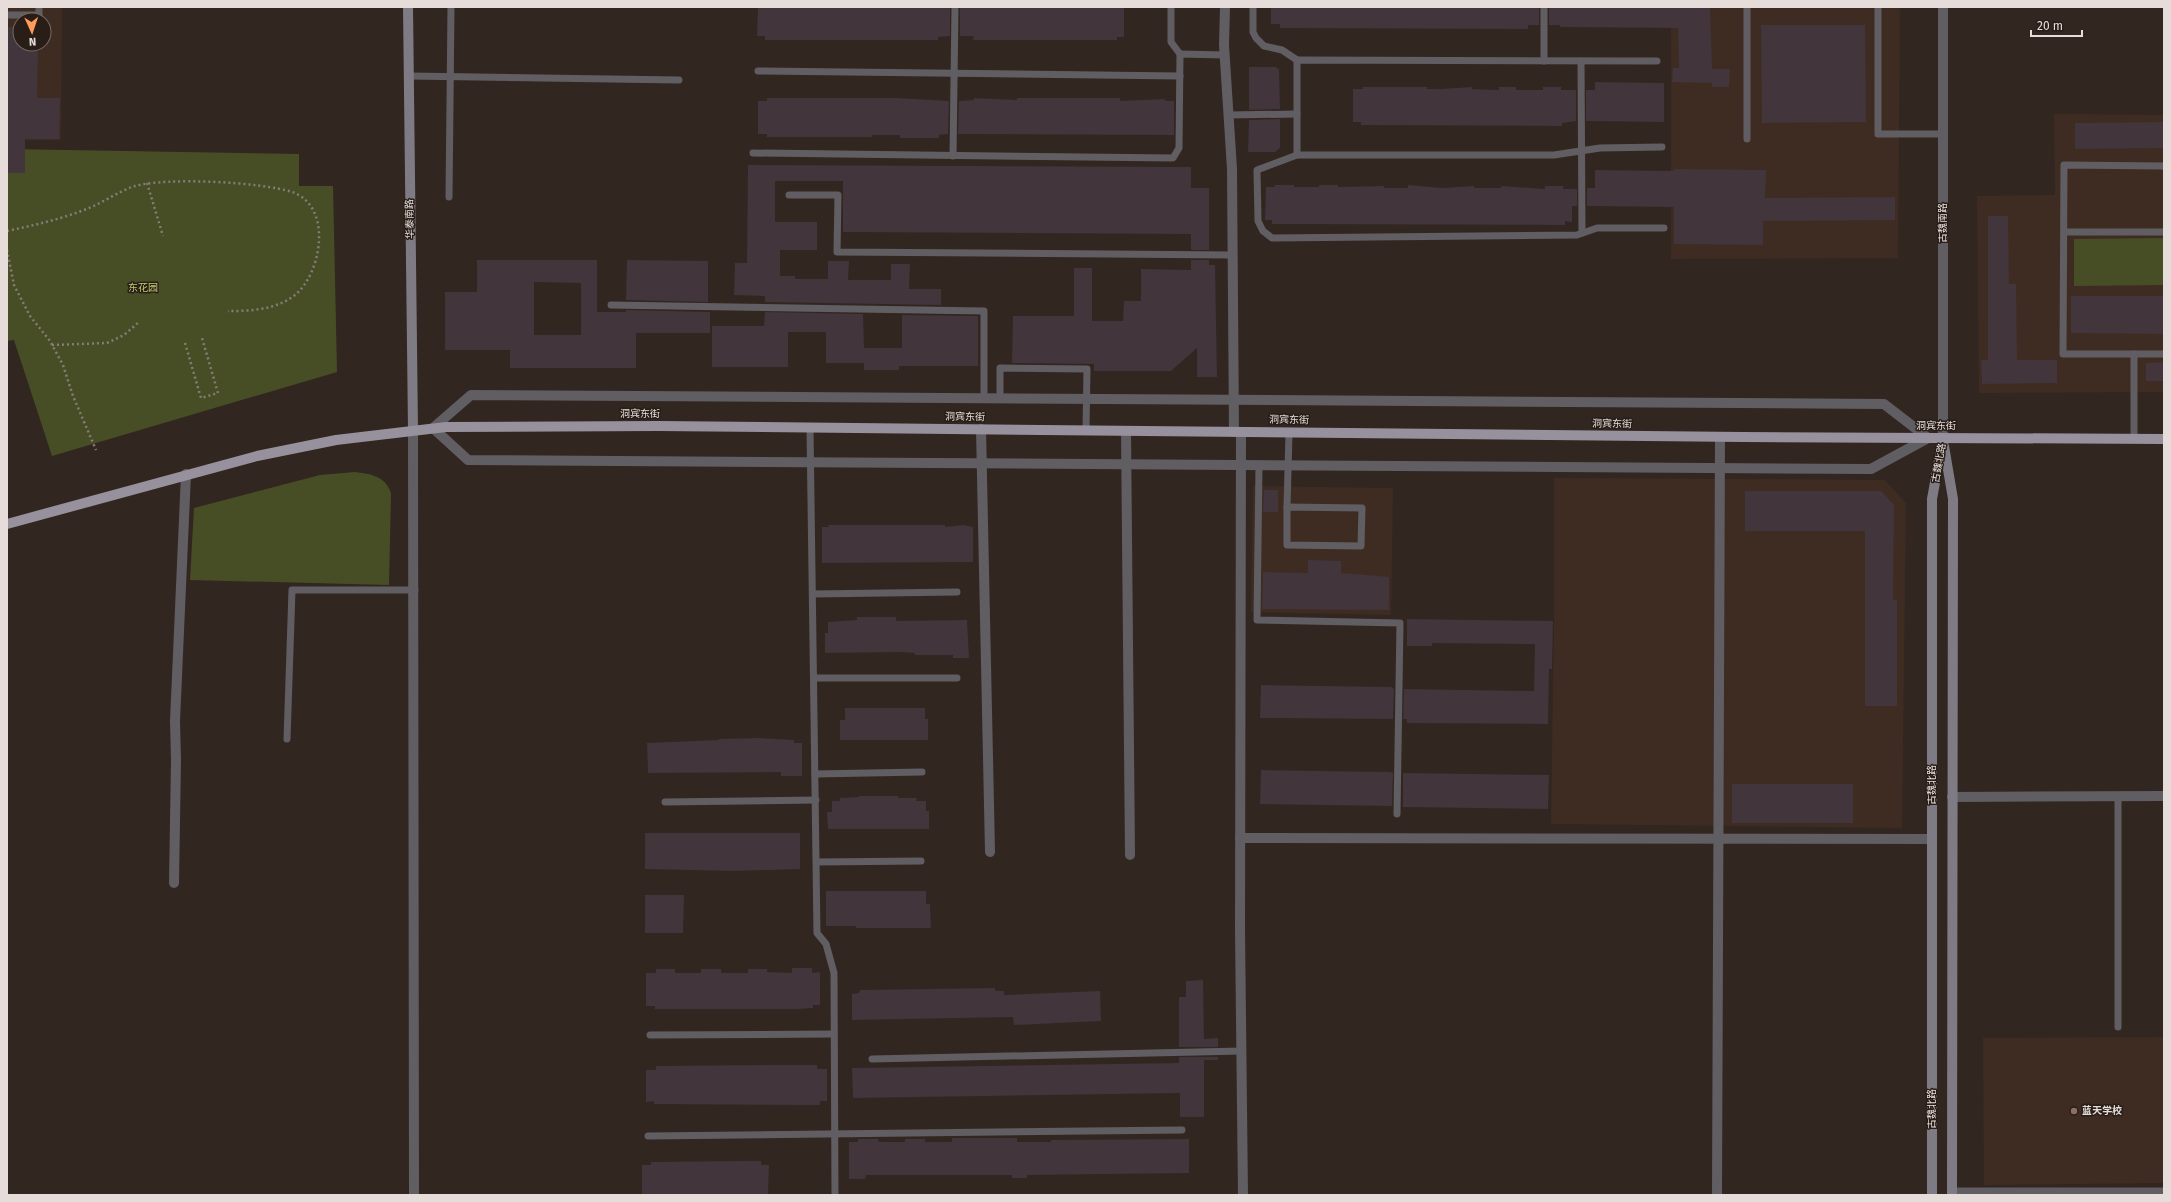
<svg xmlns="http://www.w3.org/2000/svg" width="2171" height="1202" font-family="'Fira Sans','Noto Sans SC',sans-serif">
  <style>
    .built { fill: #3e2c23; fill-rule: evenodd }
    .green { fill: #474e26 }
    .building { fill: #42353b; fill-rule: evenodd }
    .lines { fill: none; stroke-linecap: round; stroke-linejoin: round }
    .path { stroke: #867c77; stroke-width: 2.5; stroke-dasharray: 2 3; stroke-linecap: butt }
    .service { stroke: #605e63; stroke-width: 7 }
    .minor { stroke: #605e63; stroke-width: 10 }
    .tertiary { stroke: #605e63; stroke-width: 10 }
    .secondary { stroke: #7f7b84; stroke-width: 10 }
    .primary { stroke: #96919d; stroke-width: 10 }
    .education-dot { fill: #8d6e63; stroke: #281d17; stroke-width: 1.5 }
    .labels { text-anchor: middle; dominant-baseline: central; stroke-width: 3; stroke-linejoin: round; paint-order: stroke }
    .street-label { font-size: 10px; fill: #e6ddda; stroke: #281d17 }
    .park-label { font-size: 10px; fill: #becf6e; stroke: #281d17 }
    .poi-label { font-size: 10px; font-weight: bold; fill: #e6ddda; stroke: #281d17; text-anchor: start }
  </style>
  <rect width="100%" height="100%" fill="#322620"/>
  <g class="built">
    <path d="M 7,7 L 62,7 L 61,140 L 7,140 ZM 20,20 L 44,20 L 44,44 L 20,44 Z"/>
    <polygon points="1671,7 1900,7 1898,258 1671,259"/>
    <polygon points="2054,114 2164,115 2164,392 1979,393 1977,196 2055,195"/>
    <polygon points="1554,478 1885,480 1906,503 1902,828 1551,824 1554,617"/>
    <polygon points="1253,486 1393,488 1391,615 1251,612"/>
    <polygon points="2164,1037 2164,1183 1984,1185 1983,1038"/>
  </g>
  <g class="green">
    <polygon points="7,149 299,154 299,186 333,186 337,372 52,456 14,340 7,341"/>
    <polygon points="2164,238 2164,285 2074,286 2074,239"/>
    <path d="M 355,472 C 371,474 385,476 391,493 L 389,585 L 190,580 L 194,508 L 320,475 Z"/>
  </g>
  <g class="building">
    <polygon points="758,7 950,7 950,36 938,37 938,40 765,40 765,36 757,36"/>
    <polygon points="960,7 1124,7 1124,37 1117,37 1117,40 973,40 974,36 960,36"/>
    <polygon points="1271,7 1539,7 1539,25 1528,25 1528,29 1513,29 1280,28 1280,24 1271,24"/>
    <polygon points="1549,7 1710,7 1712,69 1730,69 1729,87 1712,87 1712,83 1672,82 1673,68 1679,68 1678,28 1560,27 1560,25 1549,25"/>
    <polygon points="1761,25 1865,25 1866,122 1762,123"/>
    <polygon points="7,27 20,27 20,44 38,44 37,98 60,98 59,139 25,139 25,173 8,173"/>
    <polygon points="1249,67 1276,67 1279,70 1280,109 1249,110"/>
    <polygon points="1595,82 1664,83 1664,122 1586,121 1586,90 1595,90"/>
    <polygon points="1363,87 1427,87 1427,89 1440,89 1472,87 1472,89 1499,90 1499,87 1516,87 1516,90 1543,90 1543,87 1561,87 1561,90 1576,90 1576,121 1562,123 1562,126 1361,125 1361,122 1353,122 1353,89 1363,89"/>
    <polygon points="767,98 897,98 949,101 948,134 939,135 939,138 900,138 900,135 872,135 872,137 767,137 767,134 758,134 758,101 767,101"/>
    <polygon points="974,98 1017,100 1017,98 1120,98 1120,101 1165,99 1165,101 1174,101 1174,135 958,134 959,101 974,100"/>
    <polygon points="1280,119 1280,148 1275,152 1248,152 1249,120"/>
    <polygon points="2164,122 2164,148 2075,149 2075,123"/>
    <polygon points="748,165 1191,167 1191,188 1209,188 1209,250 1191,250 1191,234 843,232 843,181 775,181 775,222 817,222 817,250 780,250 780,276 795,276 795,279 828,279 828,261 849,261 848,280 891,280 891,264 910,264 909,289 941,289 941,305 765,302 765,296 734,295 735,263 747,263"/>
    <polygon points="1674,169 1766,170 1765,198 1895,197 1895,220 1763,221 1763,245 1674,244 1674,207 1587,206 1587,188 1595,188 1595,170 1674,171"/>
    <polygon points="1274,185 1294,185 1294,187 1319,187 1319,185 1338,185 1338,187 1384,186 1384,188 1408,188 1408,185 1442,188 1474,186 1474,188 1501,188 1501,186 1545,189 1545,186 1563,186 1563,189 1577,189 1577,206 1572,206 1572,222 1565,221 1565,225 1272,224 1272,220 1265,220 1266,187 1275,187"/>
    <polygon points="1988,216 2008,216 2009,284 2016,284 2017,360 2057,360 2057,383 1982,384 1981,360 1988,360"/>
    <path d="M 477,260 L 597,260 L 597,312 L 626,312 L 626,310 L 710,312 L 710,333 L 636,333 L 636,368 L 510,368 L 510,350 L 445,350 L 445,292 L 477,292 ZM 534,282 L 581,283 L 581,335 L 534,335 Z"/>
    <polygon points="627,260 708,261 708,302 626,300"/>
    <polygon points="1191,260 1209,260 1209,265 1215,265 1217,377 1197,377 1197,348 1171,371 1094,371 1094,364 1012,363 1013,316 1074,316 1074,268 1092,268 1092,321 1123,321 1124,301 1141,301 1141,269 1191,270"/>
    <polygon points="2071,296 2164,296 2164,334 2071,333"/>
    <polygon points="765,312 863,314 864,348 902,348 902,315 978,316 978,366 899,366 899,370 864,370 864,363 826,363 826,332 788,332 788,367 712,367 712,326 764,326"/>
    <polygon points="2164,362 2164,381 2146,381 2146,363"/>
    <polygon points="1264,490 1278,490 1278,512 1263,512"/>
    <polygon points="1745,491 1881,491 1894,505 1893,600 1897,600 1897,706 1865,706 1865,531 1745,531"/>
    <polygon points="828,525 945,525 945,527 964,525 973,527 973,562 822,563 822,527 829,527"/>
    <polygon points="1308,560 1341,561 1341,573 1389,577 1389,610 1262,609 1263,572 1308,573"/>
    <polygon points="857,617 896,617 896,621 967,620 969,658 953,658 953,655 915,655 915,653 901,652 825,653 825,633 828,633 828,622 857,620"/>
    <polygon points="1407,619 1553,621 1552,669 1549,669 1548,724 1407,723 1407,719 1403,719 1404,689 1534,691 1535,644 1432,643 1432,646 1407,646"/>
    <polygon points="1261,685 1391,687 1394,689 1393,719 1260,718"/>
    <polygon points="845,708 925,708 925,719 928,719 928,740 840,740 840,720 845,720"/>
    <polygon points="759,738 794,740 794,743 802,743 802,776 781,776 781,772 648,773 647,743 719,740 719,739"/>
    <polygon points="1261,770 1390,772 1393,773 1392,806 1260,804"/>
    <polygon points="1403,773 1549,775 1548,809 1403,807"/>
    <rect x="1732" y="784" width="121" height="39"/>
    <polygon points="859,796 898,796 898,798 917,798 916,801 926,801 926,811 929,811 929,829 828,829 827,812 832,812 832,801 840,801 840,798 859,797"/>
    <polygon points="645,833 800,833 800,869 733,871 645,869"/>
    <polygon points="826,891 926,891 926,904 930,904 931,928 856,928 856,926 826,926"/>
    <polygon points="645,895 684,895 683,933 645,933"/>
    <polygon points="792,968 812,968 812,973 820,972 820,1005 813,1005 813,1008 798,1009 655,1009 655,1006 646,1006 646,973 656,973 656,969 675,969 675,973 701,973 701,969 721,969 721,973 748,973 748,969 767,969 767,972 792,973"/>
    <polygon points="1203,980 1204,1039 1218,1038 1218,1047 1179,1047 1179,997 1186,997 1186,981"/>
    <polygon points="995,988 995,991 1004,991 1004,995 1100,991 1101,1021 1014,1025 1013,1017 852,1020 852,994 859,993 860,990"/>
    <polygon points="1179,1057 1218,1057 1218,1060 1204,1060 1204,1117 1180,1117 1180,1093 853,1098 852,1068 1179,1063"/>
    <polygon points="776,1065 817,1065 817,1069 827,1069 827,1101 820,1101 820,1105 797,1105 654,1104 654,1101 646,1102 646,1070 656,1070 656,1066"/>
    <polygon points="952,1138 1017,1138 1017,1142 1051,1142 1051,1140 1189,1139 1189,1173 1027,1175 1027,1178 1012,1178 1012,1175 866,1175 865,1179 849,1179 849,1142 858,1142 858,1139 878,1139 879,1142 905,1142 905,1139 925,1139 925,1142 952,1142"/>
    <polygon points="740,1161 761,1161 761,1165 769,1165 768,1195 642,1195 642,1165 651,1165 651,1162"/>
  </g>
  <g class="lines">
    <g class="path">
      <polyline points="147,183 163,236"/>
      <path d="M 7,231 C 35,225 62,219 89,208 C 104,202 119,191 135,186 C 167,177 261,182 292,192 C 333,206 322,273 295,295 C 276,310 250,311 228,311"/>
      <polyline points="7,250 14,285 30,316 50,341 63,365 73,396 96,450"/>
      <polyline points="185,343 201,398 218,393 202,338"/>
      <polyline points="52,345 107,343 124,335 139,322"/>
    </g>
    <g class="service">
      <polyline points="1171,7 1171,42 1180,54"/>
      <polyline points="1253,7 1253,32 1256,38 1264,46 1282,50 1297,60"/>
      <polyline points="1747,7 1747,139"/>
      <polyline points="1878,7 1878,134 1943,134"/>
      <polyline points="7,15 39,15 39,7"/>
      <polyline points="1544,61 1544,7"/>
      <polyline points="1581,61 1582,233"/>
      <polyline points="758,71 1180,76"/>
      <polyline points="409,76 679,80"/>
      <polyline points="1229,115 1297,114"/>
      <polyline points="1662,147 1600,148 1554,155 1297,155 1257,170 1258,221 1263,231 1272,238 1577,235 1597,228 1664,228"/>
      <polyline points="753,153 1173,158 1179,148 1180,54 1225,55"/>
      <polyline points="1297,155 1297,60 1657,61"/>
      <polyline points="953,156 955,7"/>
      <polyline points="2164,166 2064,165 2063,354 2164,354"/>
      <polyline points="789,195 838,195 837,252 1232,255"/>
      <polyline points="449,197 451,7"/>
      <polyline points="2064,232 2164,232"/>
      <polyline points="611,305 984,311 984,398"/>
      <polyline points="1000,398 1000,368 1087,369 1086,430"/>
      <polyline points="810,428 817,933 826,944 834,973 835,1195"/>
      <polyline points="2134,439 2134,354"/>
      <polyline points="1259,466 1257,620 1400,623 1397,814"/>
      <polygon points="1287,507 1362,508 1361,546 1287,545"/>
      <polyline points="1287,507 1289,433"/>
      <polyline points="813,594 957,592"/>
      <polyline points="814,678 957,678"/>
      <polyline points="287,739 292,590 415,590"/>
      <polyline points="815,774 922,772"/>
      <polyline points="2118,796 2118,1027"/>
      <polyline points="665,802 816,800"/>
      <polyline points="817,862 921,861"/>
      <polyline points="650,1035 834,1034"/>
      <polyline points="872,1059 1242,1051"/>
      <polyline points="648,1136 1182,1130"/>
      <polyline points="1952,1191 2164,1191"/>
    </g>
    <g class="minor">
      <polyline points="1225,7 1224,45 1232,169 1234,432"/>
      <polygon points="471,395 1884,404 1928,438 1871,469 468,460 433,428"/>
      <polyline points="981,429 990,852"/>
      <polyline points="1126,431 1130,855"/>
      <polyline points="1241,432 1240,930 1243,1195"/>
      <polyline points="1952,797 2164,796"/>
      <polyline points="1240,838 1932,839"/>
      <polyline points="174,883 176,760 175,721 186,474"/>
      <polyline points="1717,1195 1720,437"/>
    </g>
    <g class="tertiary">
      <polyline points="413,430 414,1195"/>
      <polyline points="1943,438 1943,7"/>
    </g>
    <g class="secondary">
      <polyline points="408,7 413,430"/>
      <polyline points="1944,446 1953,499 1952,1195"/>
      <polyline points="1932,1195 1932,499 1943,438"/>
    </g>
    <polyline class="primary" points="7,524 257,456 336,440 446,427 658,426 1743,437 2164,439"/>
  </g>
  <circle class="education-dot" cx="2074" cy="1111" r="4"/>
  <g class="labels">
    <g class="street-label">
      <text transform="translate(410 219) rotate(-91)">华泰南路</text>
      <text transform="translate(1943 223) rotate(-90)">古魏南路</text>
      <text x="640" y="414">洞宾东街</text>
      <text transform="translate(965 417) rotate(1)">洞宾东街</text>
      <text transform="translate(1289 420) rotate(1)">洞宾东街</text>
      <text transform="translate(1612 424) rotate(1)">洞宾东街</text>
      <text x="1936" y="426">洞宾东街</text>
      <text transform="translate(1939 463) rotate(-80)">古魏北路</text>
      <text transform="translate(1932 785) rotate(-90)">古魏北路</text>
      <text transform="translate(1932 1109) rotate(-90)">古魏北路</text>
    </g>
    <g class="park-label">
      <text x="143" y="288">东花园</text>
    </g>
    <g class="poi-label">
      <text x="2082" y="1111">蓝天学校</text>
    </g>
  </g>
  <rect width="2171" height="1202" fill="none" stroke="#e6ddda" stroke-width="16"/>
  <g transform="translate(32 32) rotate(177)"><circle r="19" fill="#281d17" stroke="#746a65"/>
  <path d="M0-3L7 15L0 10L-7 15Z" fill="#fe9c58"/>
  <text y="-6" font-size="11" font-weight="bold" text-anchor="middle" fill="#e6ddda">N</text>
  </g>
  <path d="M2031 30v6h51v-6" fill="none" stroke="#e6ddda" stroke-width="2"/>
  <text x="2037" y="30" font-size="12" fill="#e6ddda" stroke="#281d17" stroke-width="3" paint-order="stroke">20 m</text>
</svg>
